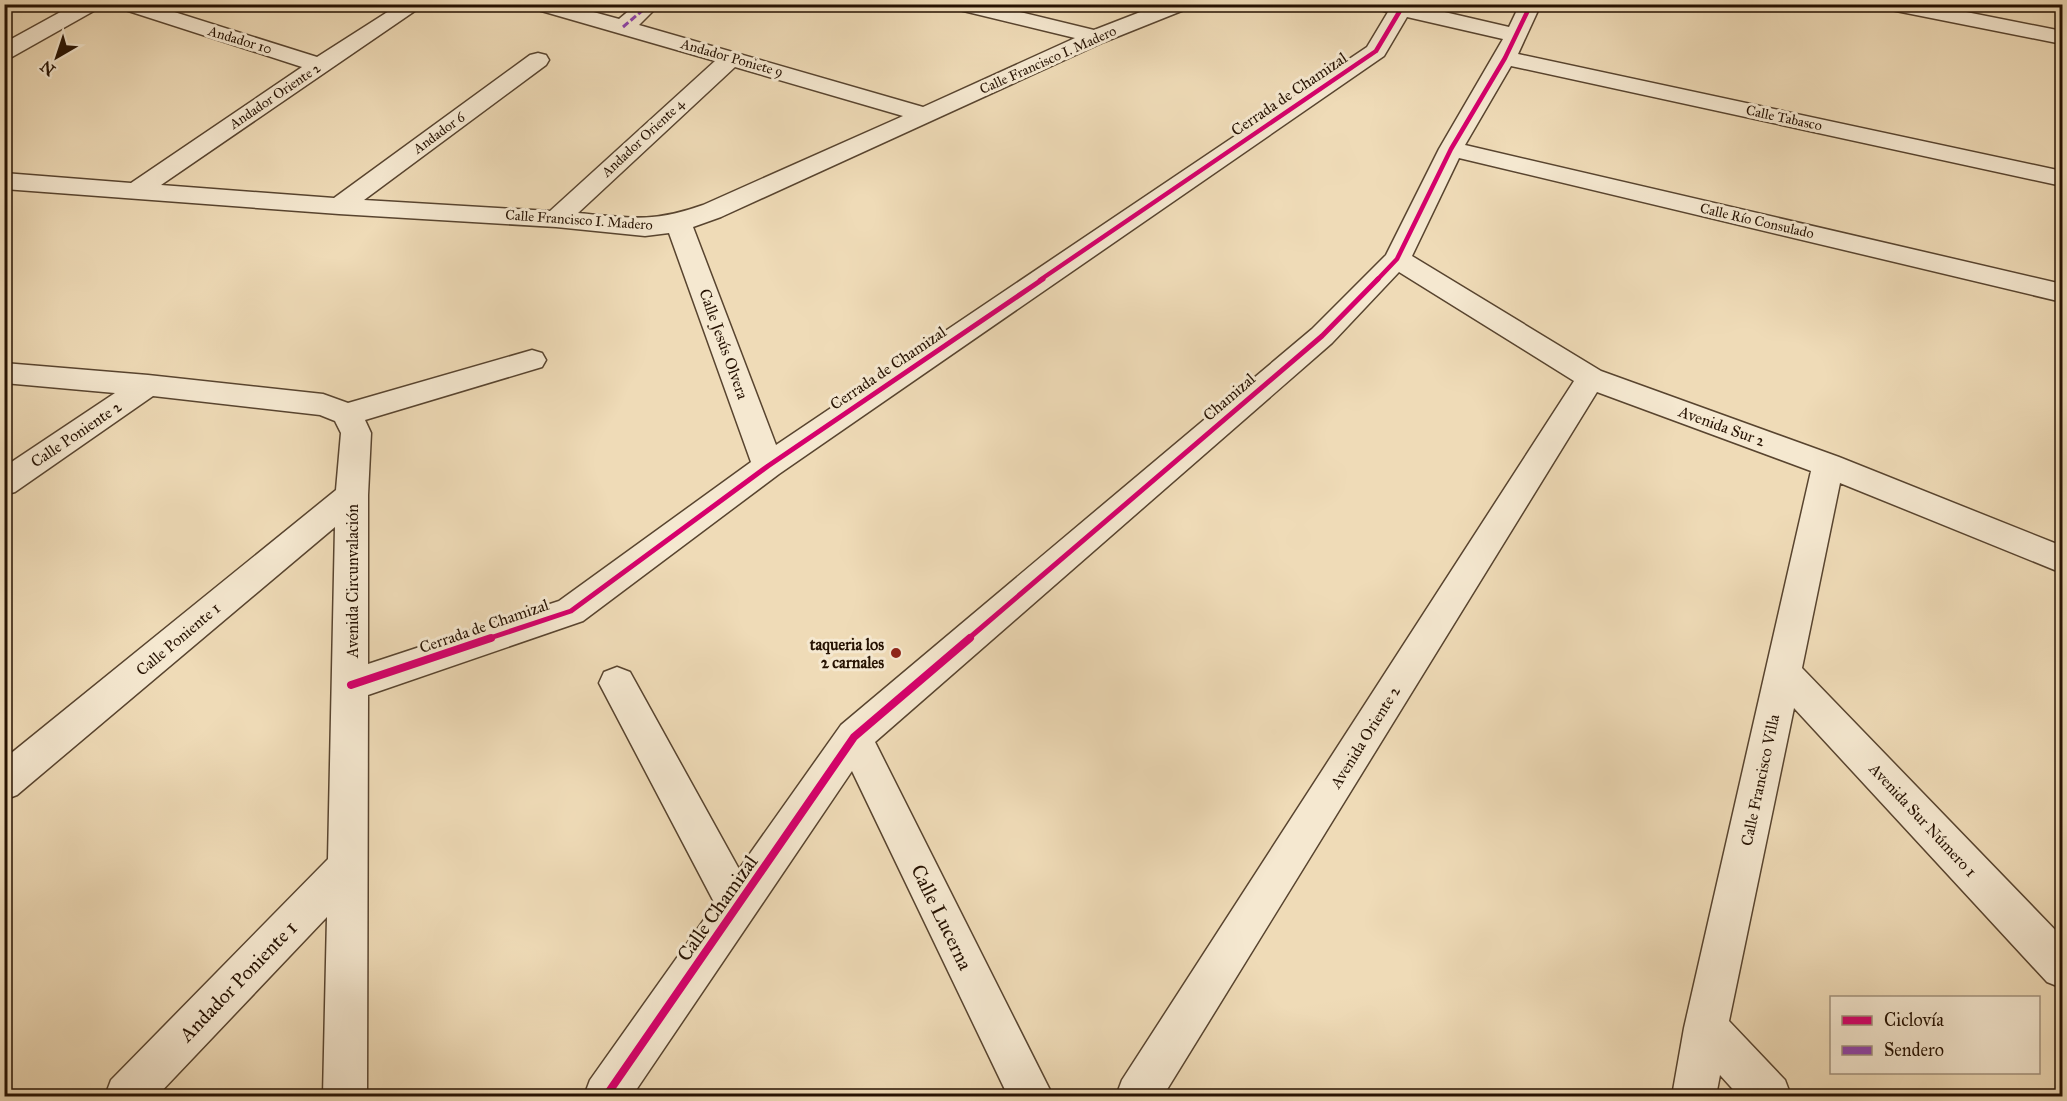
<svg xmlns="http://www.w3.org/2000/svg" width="2067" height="1101" font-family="'IM FELL Great Primer',serif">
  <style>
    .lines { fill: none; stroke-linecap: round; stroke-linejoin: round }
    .minor-casing { stroke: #58442f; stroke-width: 3 }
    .minor { fill: #f5e8d0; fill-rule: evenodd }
    .quiet { stroke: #8e44ad; stroke-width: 3; stroke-dasharray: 7 3; stroke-linecap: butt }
    .cycleway-far2-casing { stroke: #f5e8d0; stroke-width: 8 }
    .cycleway-far1-casing { stroke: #f5e8d0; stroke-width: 9 }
    .cycleway-casing { stroke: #f5e8d0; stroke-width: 11 }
    .cycleway-far2 { stroke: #d6006c; stroke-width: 4.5 }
    .cycleway-far1 { stroke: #d6006c; stroke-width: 5 }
    .cycleway { stroke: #d6006c; stroke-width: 8 }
    .poi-dot { fill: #8f2418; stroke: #f5e8d0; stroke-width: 2 }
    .labels { text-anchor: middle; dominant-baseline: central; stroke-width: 6; stroke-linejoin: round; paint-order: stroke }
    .far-street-label { font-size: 14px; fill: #261202; stroke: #f5e8d0 }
    .street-label { font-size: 16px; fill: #261202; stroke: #f5e8d0 }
    .poi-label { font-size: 16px; font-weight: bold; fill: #261202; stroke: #f5e8d0; text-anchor: end }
    .near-street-label { font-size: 20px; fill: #261202; stroke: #f5e8d0 }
  </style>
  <rect width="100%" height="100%" fill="#efdbb7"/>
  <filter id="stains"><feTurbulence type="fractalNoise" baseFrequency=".00333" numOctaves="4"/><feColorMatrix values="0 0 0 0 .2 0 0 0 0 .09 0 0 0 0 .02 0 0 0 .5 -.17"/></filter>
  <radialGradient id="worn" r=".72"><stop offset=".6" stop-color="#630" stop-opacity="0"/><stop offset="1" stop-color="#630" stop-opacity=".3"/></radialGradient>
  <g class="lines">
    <defs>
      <g id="minor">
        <polygon points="75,4 102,4 99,8 12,57 4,59 4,43"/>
        <path d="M 116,4 L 149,4 L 317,57 L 400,4 L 425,4 L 161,185 L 334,198 L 530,55 L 538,53 L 546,55 L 549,60 L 546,65 L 364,200 L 550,211 L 715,61 L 531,8 L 528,4 L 564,4 L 619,19 L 637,4 L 660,4 L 639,25 L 923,107 L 1075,38 L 951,8 L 948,4 L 987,4 L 1094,30 L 1161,4 L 1192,4 L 1189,8 L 1104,42 L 721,217 L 693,227 L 776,445 L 1367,47 L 1388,12 L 1373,8 L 1370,4 L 1410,4 L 1509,27 L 1520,4 L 1541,4 L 1518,54 L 2062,171 L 2062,186 L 1511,66 L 1465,145 L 2062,284 L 2062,302 L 1459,158 L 1412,256 L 1601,371 L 1839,457 L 2062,546 L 2062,573 L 1840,483 L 1802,668 L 2062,937 L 2062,988 L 2047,982 L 1794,708 L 1729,1021 L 1785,1080 L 1791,1096 L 1739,1096 L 1720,1075 L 1716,1096 L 1672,1096 L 1684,1028 L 1811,471 L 1597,392 L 1163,1096 L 1116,1096 L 1122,1080 L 1574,381 L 1399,272 L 1332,343 L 875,742 L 1053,1096 L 1008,1096 L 852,771 L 632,1096 L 584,1096 L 590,1080 L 715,904 L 599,683 L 604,672 L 617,667 L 630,672 L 739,869 L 841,725 L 1312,329 L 1386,255 L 1439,149 L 1503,39 L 1407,17 L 1384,56 L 779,474 L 583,621 L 368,695 L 367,1096 L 323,1096 L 327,917 L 157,1096 L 105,1096 L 111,1080 L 328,859 L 335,527 L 17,795 L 4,800 L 4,759 L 336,490 L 341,433 L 335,421 L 320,415 L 153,396 L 15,492 L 4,495 L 4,467 L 115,393 L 4,383 L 4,363 L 148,375 L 323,394 L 348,403 L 532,350 L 542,353 L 546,360 L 542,367 L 365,420 L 371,433 L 368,495 L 368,664 L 559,601 L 751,462 L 669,233 L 645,236 L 556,227 L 339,214 L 4,189 L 4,173 L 131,183 L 302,67 L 119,8 ZM 735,67 L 903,116 L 703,205 C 653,223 629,218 578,213 Z"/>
        <polygon points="1881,4 1926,4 2062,31 2062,44 1891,10 1884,8"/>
      </g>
    </defs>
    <use href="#minor" class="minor-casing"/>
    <use href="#minor" class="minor"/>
    <polyline class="quiet" points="623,27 650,4"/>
    <defs>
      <g id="cycleway-far2">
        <polyline points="1040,280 1376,51 1401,9"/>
        <polyline points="1377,280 1397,259 1451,149 1505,58 1531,4"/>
      </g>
      <g id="cycleway-far1">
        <polyline points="487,639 571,611 768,466 1043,279"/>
        <polyline points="968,639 1322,336 1378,279"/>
      </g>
      <g id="cycleway">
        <polyline points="351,685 491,638"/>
        <polyline points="606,1096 854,737 970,638"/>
      </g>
    </defs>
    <use href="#cycleway-far2" class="cycleway-far2-casing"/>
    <use href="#cycleway-far1" class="cycleway-far1-casing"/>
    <use href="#cycleway" class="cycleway-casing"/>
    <use href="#cycleway-far2" class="cycleway-far2"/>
    <use href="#cycleway-far1" class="cycleway-far1"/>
    <use href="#cycleway" class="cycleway"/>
  </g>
  <circle class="poi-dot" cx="896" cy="653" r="6"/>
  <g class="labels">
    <g class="far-street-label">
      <text transform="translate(240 40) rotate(17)">Andador 10</text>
      <text transform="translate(732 58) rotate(16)">Andador Poniete 9</text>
      <text transform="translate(1048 60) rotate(-24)">Calle Francisco I. Madero</text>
      <text transform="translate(275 96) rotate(-34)">Andador Oriente 2</text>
      <text transform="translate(1784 118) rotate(12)">Calle Tabasco</text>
      <text transform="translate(439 133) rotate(-36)">Andador 6</text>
      <text transform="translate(643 138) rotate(-43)">Andador Oriente 4</text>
      <text transform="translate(579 220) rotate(4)">Calle Francisco I. Madero</text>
      <text transform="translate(1757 221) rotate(13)">Calle Río Consulado</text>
    </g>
    <g class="street-label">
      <text transform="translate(1289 94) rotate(-34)">Cerrada de Chamizal</text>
      <text transform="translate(724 344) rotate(70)">Calle Jesús Olvera</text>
      <text transform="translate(888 368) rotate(-34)">Cerrada de Chamizal</text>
      <text transform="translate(1229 397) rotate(-41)">Chamizal</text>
      <text transform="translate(1722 426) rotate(20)">Avenida Sur 2</text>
      <text transform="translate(76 434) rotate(-34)">Calle Poniente 2</text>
      <text transform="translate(352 581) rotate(-90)">Avenida Circunvalación</text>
      <text transform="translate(484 626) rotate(-19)">Cerrada de Chamizal</text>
      <text transform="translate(178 639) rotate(-40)">Calle Poniente 1</text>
      <text transform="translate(1365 737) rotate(-58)">Avenida Oriente 2</text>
      <text transform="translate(1760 780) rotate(-78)">Calle Francisco Villa</text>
      <text transform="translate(1923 820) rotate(47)">Avenida Sur Número 1</text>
    </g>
    <g class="poi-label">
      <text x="884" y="644">taqueria los<tspan x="884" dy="18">2 carnales</tspan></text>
    </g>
    <g class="near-street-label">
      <text transform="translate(717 908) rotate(-55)">Calle Chamizal</text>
      <text transform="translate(942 917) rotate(64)">Calle Lucerna</text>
      <text transform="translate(238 981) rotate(-46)">Andador Poniente 1</text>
    </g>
  </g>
  <rect width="2067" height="1101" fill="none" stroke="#efdbb7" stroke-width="24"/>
  <rect x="6" y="6" width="2055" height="1089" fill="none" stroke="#261202" stroke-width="3"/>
  <rect x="12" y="12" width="2043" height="1077" fill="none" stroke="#261202" stroke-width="1.5"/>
  <rect x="1830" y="996" width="210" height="78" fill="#f5e8d0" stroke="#a2927e" stroke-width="1.5"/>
  <rect x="1842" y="1016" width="30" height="9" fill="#d6006c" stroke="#a2927e" stroke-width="1.5"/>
  <text x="1884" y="1026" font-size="18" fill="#261202">Ciclovía</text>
  <rect x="1842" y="1046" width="30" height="9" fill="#8e44ad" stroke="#a2927e" stroke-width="1.5"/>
  <text x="1884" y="1056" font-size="18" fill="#261202">Sendero</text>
  <g transform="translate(57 57) rotate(219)" stroke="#f5e8d0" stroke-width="4.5" paint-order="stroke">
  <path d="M0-4.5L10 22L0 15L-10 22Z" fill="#261202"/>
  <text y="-9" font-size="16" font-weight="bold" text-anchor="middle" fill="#261202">N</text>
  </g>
  <rect width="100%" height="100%" filter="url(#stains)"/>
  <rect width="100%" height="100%" fill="url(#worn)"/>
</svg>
